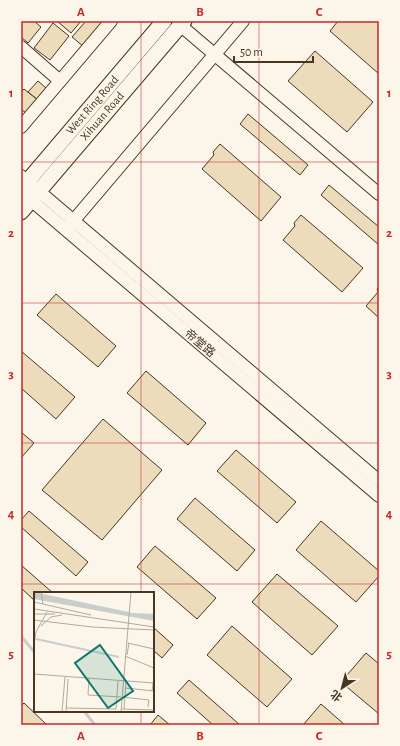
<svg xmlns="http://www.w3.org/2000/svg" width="400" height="746" font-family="'Alegreya Sans','Noto Sans SC',sans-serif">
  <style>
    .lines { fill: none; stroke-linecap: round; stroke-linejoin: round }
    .stream { stroke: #c9cecd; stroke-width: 3 }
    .building { fill: #ecdcbc; stroke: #4a3520 }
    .minor-casing { stroke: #4a3520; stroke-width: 14 }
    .major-casing { stroke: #4a3520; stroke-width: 17 }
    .minor { stroke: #fbf6e9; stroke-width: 12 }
    .major { stroke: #fbf6e9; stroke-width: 15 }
    .grid { fill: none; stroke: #c62828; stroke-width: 1; stroke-opacity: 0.55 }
    .labels { text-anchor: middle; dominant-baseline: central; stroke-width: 3; stroke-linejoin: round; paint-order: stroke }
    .street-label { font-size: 12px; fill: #4a3520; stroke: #fbf6e9 }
    .inset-river { fill: none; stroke: #c9cecd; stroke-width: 2 }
    .inset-road { fill: none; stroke: #b4a999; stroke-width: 1 }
    .view { fill: #0f766e; fill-opacity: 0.15; stroke: #0f766e; stroke-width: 2 }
    .inset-edge { fill: none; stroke: #4a3520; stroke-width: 2 }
    .neatline { fill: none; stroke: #c62828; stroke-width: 1.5 }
    .grid-label { font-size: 13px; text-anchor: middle; font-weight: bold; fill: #c62828 }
  </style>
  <rect width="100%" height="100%" fill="#fbf6e9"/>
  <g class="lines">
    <g class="stream">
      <polyline points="21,636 35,653"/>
      <polyline points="84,711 95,725"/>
    </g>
  </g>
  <g class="building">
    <polygon points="21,21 34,21 41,27 28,43 21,37"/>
    <polygon points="57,21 81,21 71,33"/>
    <polygon points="86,21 101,21 104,23 84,47 72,37"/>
    <polygon points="338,21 379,21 379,74 330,31"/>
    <polygon points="53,23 69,36 50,60 34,48"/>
    <polygon points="315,51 373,102 347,132 288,81"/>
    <polygon points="38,81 47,89 38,100 28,92"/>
    <polygon points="24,89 39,101 27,114 21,109 21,92"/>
    <polygon points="248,114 308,165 300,175 240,124"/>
    <polygon points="220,144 281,197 261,221 202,169 214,155 213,152"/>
    <polygon points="329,185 379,227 379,245 321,195"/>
    <polygon points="301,215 363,268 342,292 283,240 295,226 294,223"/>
    <polygon points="379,287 379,318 366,306 378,292 377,289"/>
    <polygon points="56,294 116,346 98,367 37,315"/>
    <polygon points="21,351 75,397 56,419 21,388"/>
    <polygon points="146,371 206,423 188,445 127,393"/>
    <polygon points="103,419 162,470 102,540 42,490"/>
    <polygon points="21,432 34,443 21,458"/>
    <polygon points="236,450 296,502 277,523 217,471"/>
    <polygon points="195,498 255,550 237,571 177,519"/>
    <polygon points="29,511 88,562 76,576 21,527 21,520"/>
    <polygon points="321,521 379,571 379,576 356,602 296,550"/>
    <polygon points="155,546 216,598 197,619 137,567"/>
    <polygon points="21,565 53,593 35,593 35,601 21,588"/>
    <polygon points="277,574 338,626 312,655 252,602"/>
    <polygon points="232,626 292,679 267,707 207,655"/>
    <polygon points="153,627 173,645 162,658 153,650"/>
    <polygon points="366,653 379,664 379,714 341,682"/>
    <polygon points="189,680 240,725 213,725 177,693"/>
    <polygon points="24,703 47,725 21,725 21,706"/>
    <polygon points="321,704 345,725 303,725"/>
    <polygon points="158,715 170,725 150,725"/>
  </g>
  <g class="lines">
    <defs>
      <g id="minor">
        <polyline points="180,25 379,194"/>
        <polyline points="21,47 60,81"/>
        <polyline points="21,127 111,21"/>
        <polyline points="21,176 379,481"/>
        <polyline points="25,195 379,496"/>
        <polyline points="69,226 243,21"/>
      </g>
      <g id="major">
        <polyline points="21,189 164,21"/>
        <polyline points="21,212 184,21"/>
      </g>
    </defs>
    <use href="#minor" class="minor-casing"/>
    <use href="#major" class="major-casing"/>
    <use href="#minor" class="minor"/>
    <use href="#major" class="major"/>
  </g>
  <path class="grid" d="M 141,21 L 141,593M 259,21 L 259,725M 21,162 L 379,162M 21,303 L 379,303M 21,443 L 379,443M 21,584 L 379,584M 141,711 L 141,725"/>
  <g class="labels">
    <g class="street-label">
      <text transform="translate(92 105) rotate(-49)">West Ring Road</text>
      <text transform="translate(102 116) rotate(-49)">Xihuan Road</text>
      <text transform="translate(200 343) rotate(40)">帝堂路</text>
    </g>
  </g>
  <g transform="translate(34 592)">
    <rect width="120" height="120" fill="#fbf6e9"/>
    <path d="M 0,0 L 99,21 L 120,22 L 120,29 L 0,7 Z" fill="#c9cecd"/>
    <path class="inset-river" d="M 2,47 L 85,65"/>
    <path class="inset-road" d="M 7,0 L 9,12M 0,10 L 57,23M 0,17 L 120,35M 0,18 L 1,0M 0,22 L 21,22M 0,28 L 58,35 L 120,38M 7,34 L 17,25 L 28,23M 94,51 L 120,57M 0,53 L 2,40 L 13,20M 93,63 L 95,51M 91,64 L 120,76M 0,82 L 120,91M 55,86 L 54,103 L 87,105M 91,96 L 120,99M 118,99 L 120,85M 88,105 L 115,108 L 114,115M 32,116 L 82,117 L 84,89M 87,117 L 120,118M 90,117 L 92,89M 28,120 L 31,85M 32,120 L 34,87M 87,120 L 97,0"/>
    <path class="view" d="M 66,53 L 99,99 L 74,116 L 41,71 Z"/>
    <rect width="120" height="120" class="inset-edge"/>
  </g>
  <rect width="400" height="746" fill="none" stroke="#fbf6e9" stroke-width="44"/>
  <g transform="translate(342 688) rotate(216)" stroke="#fbf6e9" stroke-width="3" paint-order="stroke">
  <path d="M0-3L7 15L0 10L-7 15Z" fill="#4a3520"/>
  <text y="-6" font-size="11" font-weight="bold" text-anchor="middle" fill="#4a3520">北</text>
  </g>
  <path d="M234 56v6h79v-6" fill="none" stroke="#4a3520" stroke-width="2"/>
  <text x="240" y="56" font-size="12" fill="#4a3520" stroke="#fbf6e9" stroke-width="3" paint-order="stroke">50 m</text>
  <rect x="22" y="22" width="356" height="702" class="neatline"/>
  <g class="grid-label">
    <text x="81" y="16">A</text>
    <text x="200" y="16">B</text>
    <text x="319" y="16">C</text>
    <text x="11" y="97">1</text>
    <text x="389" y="97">1</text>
    <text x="11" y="237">2</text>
    <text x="389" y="237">2</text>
    <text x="11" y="378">3</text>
    <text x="389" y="378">3</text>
    <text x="11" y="518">4</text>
    <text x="389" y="518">4</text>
    <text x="11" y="658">5</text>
    <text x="389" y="658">5</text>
    <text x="81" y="740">A</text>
    <text x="200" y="740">B</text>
    <text x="319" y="740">C</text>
  </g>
</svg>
